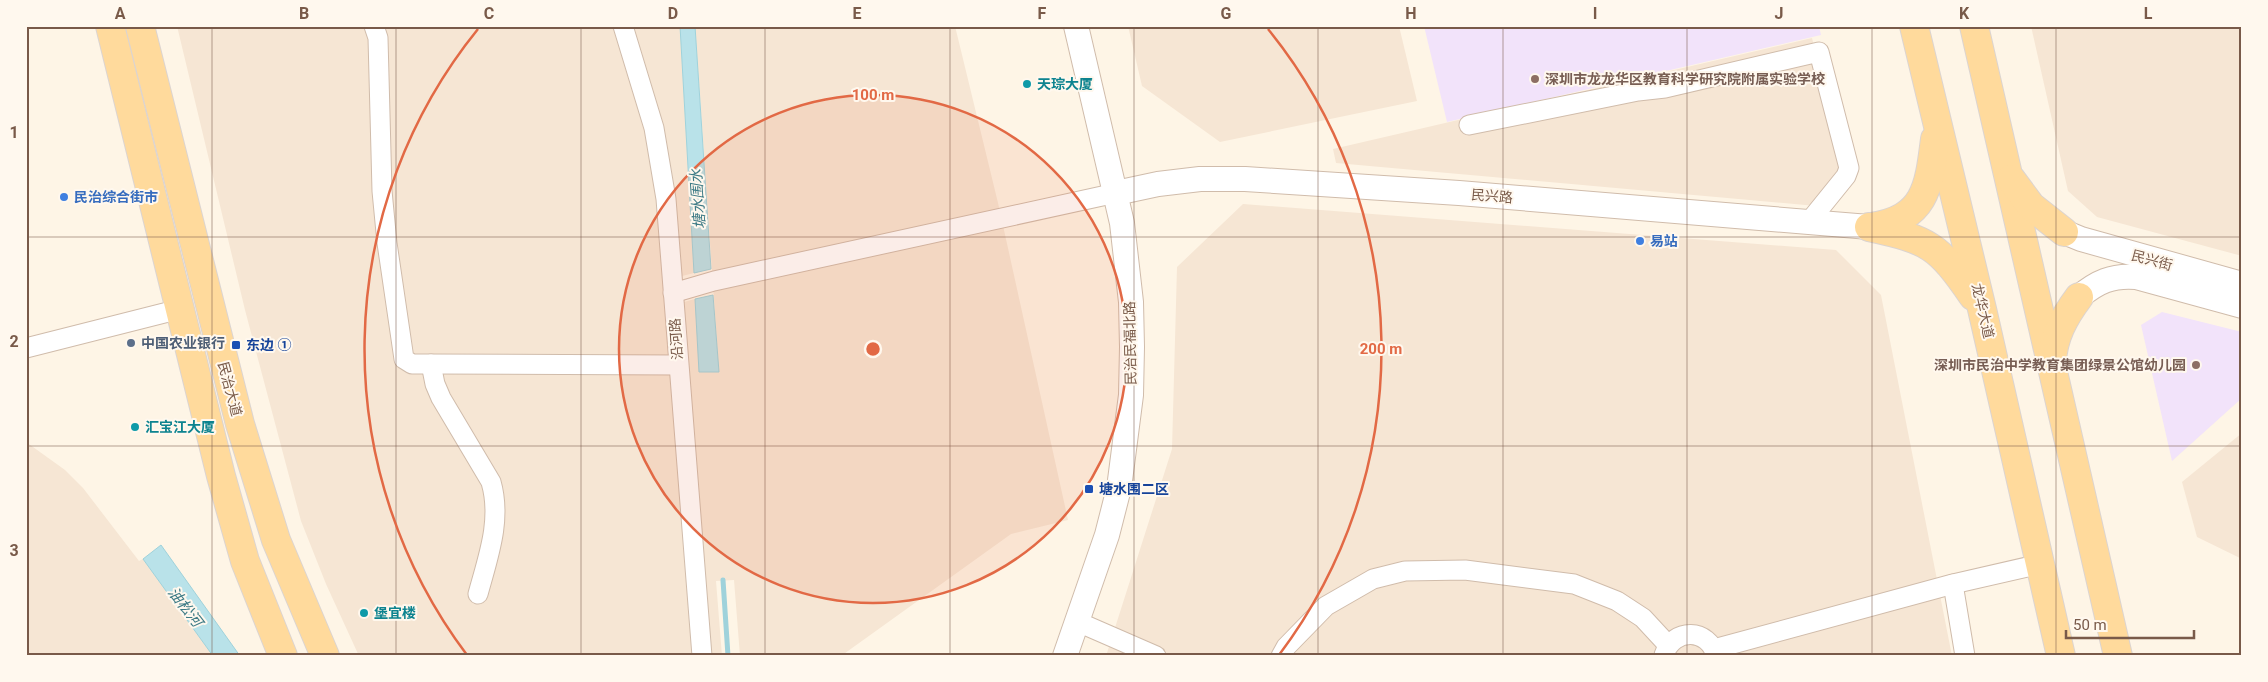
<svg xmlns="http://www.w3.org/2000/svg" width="2268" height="682" font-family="Roboto,'Noto Sans SC',sans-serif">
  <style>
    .residential { fill: #f6e6d4 }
    .education { fill: #f2e3fa }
    .water { fill: #b9e2e9; stroke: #9fd2db }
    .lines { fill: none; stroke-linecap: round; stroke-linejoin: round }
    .stream { stroke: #9fd2db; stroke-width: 5 }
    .minor-casing { stroke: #d0bcab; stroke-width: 21 }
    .tertiary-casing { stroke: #d0bcab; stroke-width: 26 }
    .primary-casing { stroke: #dcd4d0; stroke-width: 30 }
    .minor { stroke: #fff; stroke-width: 19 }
    .tertiary { stroke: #fff; stroke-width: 24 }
    .primary { stroke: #ffda9c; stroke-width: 28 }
    .grid { fill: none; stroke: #795a49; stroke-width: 1; stroke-opacity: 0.55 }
    .ring { fill: none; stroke: #e26945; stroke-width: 2.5 }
    .education-dot { fill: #8d6e63; stroke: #fff8ee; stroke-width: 2 }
    .culture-dot { fill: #0f9aa8; stroke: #fff8ee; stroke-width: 2 }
    .shop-dot { fill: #3f7fe0; stroke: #fff8ee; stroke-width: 2 }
    .service-dot { fill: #5c6f8a; stroke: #fff8ee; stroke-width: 2 }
    .transit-dot { fill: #1a4fb4; stroke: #fff8ee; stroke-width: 2 }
    .labels { text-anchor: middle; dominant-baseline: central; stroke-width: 4; stroke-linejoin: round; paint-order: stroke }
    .education-label { font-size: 14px; font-weight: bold; fill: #785e54; stroke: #fff8ee; text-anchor: start }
    .culture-label { font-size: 14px; font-weight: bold; fill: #0d838f; stroke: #fff8ee; text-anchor: start }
    .street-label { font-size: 14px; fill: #795a49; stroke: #fff8ee }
    .shop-label { font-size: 14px; font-weight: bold; fill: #366cbe; stroke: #fff8ee; text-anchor: start }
    .service-label { font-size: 14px; font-weight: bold; fill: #4e5e75; stroke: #fff8ee; text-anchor: start }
    .transit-label { font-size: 14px; font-weight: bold; fill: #164399; stroke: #fff8ee; text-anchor: start }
    .water-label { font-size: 15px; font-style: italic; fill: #3e7b86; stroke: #fff8ee }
    .centre { fill: #e26945; stroke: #fff8ee; stroke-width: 2.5 }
    .ring-label { font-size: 15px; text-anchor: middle; font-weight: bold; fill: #e26945; stroke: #fff8ee; stroke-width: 4; stroke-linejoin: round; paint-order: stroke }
    .neatline { fill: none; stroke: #795a49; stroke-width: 2 }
    .grid-label { font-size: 16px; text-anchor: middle; font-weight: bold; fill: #795a49 }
  </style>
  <rect width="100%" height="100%" fill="#fef5e6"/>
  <g class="residential">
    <polygon points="177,26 680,26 694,273 682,276 684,302 695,299 700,372 719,372 695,26 955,26 998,203 1068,520 1011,534 841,656 740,656 734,580 716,581 722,656 359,656 326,584 301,521 245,310"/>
    <polygon points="1128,26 1399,26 1417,101 1220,142 1142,86"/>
    <polygon points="2031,26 2242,26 2242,256 2097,217 2068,191"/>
    <polygon points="1812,38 1844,164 1816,206 1336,163 1333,149"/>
    <polygon points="1243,204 1836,250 1881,295 1952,656 1106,656 1172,449 1177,267"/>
    <polygon points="2242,433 2242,559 2197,537 2182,482"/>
    <polygon points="26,442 65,470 83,488 139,561 143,559 213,656 26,656"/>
  </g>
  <g class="education">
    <polygon points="1424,26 1819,26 1821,35 1447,122"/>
    <polygon points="2162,312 2242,332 2242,398 2172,461 2141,325"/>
  </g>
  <g class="water">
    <polygon points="680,26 695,26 711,269 694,273"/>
    <polygon points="713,295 719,372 699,372 695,299"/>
    <polygon points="161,545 240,656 213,656 143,559"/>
  </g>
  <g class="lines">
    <polyline class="stream" points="723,580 728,656"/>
    <defs>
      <g id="minor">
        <polyline points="374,26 378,38 382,191 387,243 404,359 412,364 431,364 678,365"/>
        <polyline points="623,26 654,128 666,199 702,656"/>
        <polyline points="1469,125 1638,91 1665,88 1819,52 1849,168 1846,176 1808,223"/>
        <polyline points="673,293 714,281 1116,193"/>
        <polyline points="26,348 180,309"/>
        <path d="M 431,364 L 435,384 L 441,398 L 491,482 C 502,520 488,557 478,594"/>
        <polyline points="1953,584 1965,656"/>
        <polyline points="1078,622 1156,656"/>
        <polyline points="1714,649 1953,584 2040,564"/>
        <path d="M 1664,655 C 1673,627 1709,628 1716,656"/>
        <polyline points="1281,656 1286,647 1326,606 1373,579 1405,571 1465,570 1574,584 1617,601 1643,618 1668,645"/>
      </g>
      <g id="tertiary">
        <polyline points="1116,193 1158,184 1200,179 1245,179 1459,193 1869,227"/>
        <polyline points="2064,232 2081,239 2242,284"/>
        <path d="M 2079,297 C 2097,282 2112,275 2136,277 L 2242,306"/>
        <polyline points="1065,656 1107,535 1119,488 1131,395 1132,347 1131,302 1122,223 1076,26"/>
      </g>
      <g id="primary">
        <polyline points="110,26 221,476 245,561 283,656"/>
        <polyline points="140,26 240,424 276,540 325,656"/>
        <polyline points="1914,26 1982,309 2061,656"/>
        <polyline points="1974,26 2118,656"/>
        <polyline points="2011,179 2031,206 2064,232"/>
        <path d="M 1869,227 C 1929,240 1938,245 1973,296"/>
        <path d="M 1871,227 C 1926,219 1929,187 1935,139"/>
        <path d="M 2052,362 C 2053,337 2064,317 2079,297"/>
      </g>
    </defs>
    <use href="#minor" class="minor-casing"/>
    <use href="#tertiary" class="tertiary-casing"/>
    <use href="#primary" class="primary-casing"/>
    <use href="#minor" class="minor"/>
    <use href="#tertiary" class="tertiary"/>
    <use href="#primary" class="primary"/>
  </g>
  <path class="grid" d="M 212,26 L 212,656M 396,26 L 396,656M 581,26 L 581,656M 765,26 L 765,656M 950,26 L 950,656M 1134,26 L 1134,656M 1318,26 L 1318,656M 1503,26 L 1503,656M 1687,26 L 1687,656M 1872,26 L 1872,656M 2056,26 L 2056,656M 26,237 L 2242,237M 26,446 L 2242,446"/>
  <circle cx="873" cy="349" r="254" fill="#e26945" fill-opacity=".12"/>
  <g class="ring">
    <circle cx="873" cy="349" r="254"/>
    <path d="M467 655A508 508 0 0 1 478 29M1268 29A508 508 0 0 1 1279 655"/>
  </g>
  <g class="education-dot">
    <circle cx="1535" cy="79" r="5"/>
    <circle cx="2196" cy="365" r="5"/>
  </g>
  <g class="culture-dot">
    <circle cx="1027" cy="84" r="5"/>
    <circle cx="135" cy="427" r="5"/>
    <circle cx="364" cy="613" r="5"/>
  </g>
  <g class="shop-dot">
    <circle cx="64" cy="197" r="5"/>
    <circle cx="1640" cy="241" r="5"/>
  </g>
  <circle class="service-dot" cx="131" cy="343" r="5"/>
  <g class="transit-dot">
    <rect x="231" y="340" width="10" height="10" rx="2.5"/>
    <rect x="1084" y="484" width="10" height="10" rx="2.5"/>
  </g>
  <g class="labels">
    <g class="education-label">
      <text x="1545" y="79">深圳市龙龙华区教育科学研究院附属实验学校</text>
      <text x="2186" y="365" text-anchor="end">深圳市民治中学教育集团绿景公馆幼儿园</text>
    </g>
    <g class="culture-label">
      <text x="1037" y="84">天琮大厦</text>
      <text x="145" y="427">汇宝江大厦</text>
      <text x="374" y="613">堡宜楼</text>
    </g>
    <g class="street-label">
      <text transform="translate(1492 196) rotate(5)">民兴路</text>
      <text transform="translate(2152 260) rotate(15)">民兴街</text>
      <text transform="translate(1983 311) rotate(77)">龙华大道</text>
      <text transform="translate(676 339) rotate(-94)">沿河路</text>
      <text transform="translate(1130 343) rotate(-91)">民治民福北路</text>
      <text transform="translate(230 389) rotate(75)">民治大道</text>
    </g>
    <g class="shop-label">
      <text x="74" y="197">民治综合街市</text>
      <text x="1650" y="241">易站</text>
    </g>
    <g class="service-label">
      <text x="141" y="343">中国农业银行</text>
    </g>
    <g class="transit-label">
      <text x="246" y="345">东边 ①</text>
      <text x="1099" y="489">塘水围二区</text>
    </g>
    <g class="water-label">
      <text transform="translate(698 199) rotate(-94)">塘水围水</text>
      <text transform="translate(185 607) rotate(52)">油松河</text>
    </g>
  </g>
  <circle cx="873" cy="349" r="8" class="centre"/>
  <g class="ring-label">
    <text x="873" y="100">100 m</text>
    <text x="1381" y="354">200 m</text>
  </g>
  <rect width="2268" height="682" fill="none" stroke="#fff8ee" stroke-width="55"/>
  <path d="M2066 630v8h128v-8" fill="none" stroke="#795a49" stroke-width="2.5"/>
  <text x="2073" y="630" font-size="15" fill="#795a49" stroke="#fff8ee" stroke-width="4" paint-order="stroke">50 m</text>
  <rect x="28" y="28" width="2212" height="626" class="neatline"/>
  <g class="grid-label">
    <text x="120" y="19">A</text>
    <text x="304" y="19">B</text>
    <text x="489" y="19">C</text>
    <text x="673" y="19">D</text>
    <text x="857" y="19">E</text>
    <text x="1042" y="19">F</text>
    <text x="1226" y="19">G</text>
    <text x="1411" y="19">H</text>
    <text x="1595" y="19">I</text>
    <text x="1779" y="19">J</text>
    <text x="1964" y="19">K</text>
    <text x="2148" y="19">L</text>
    <text x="14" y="138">1</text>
    <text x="14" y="347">2</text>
    <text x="14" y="556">3</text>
  </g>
</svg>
